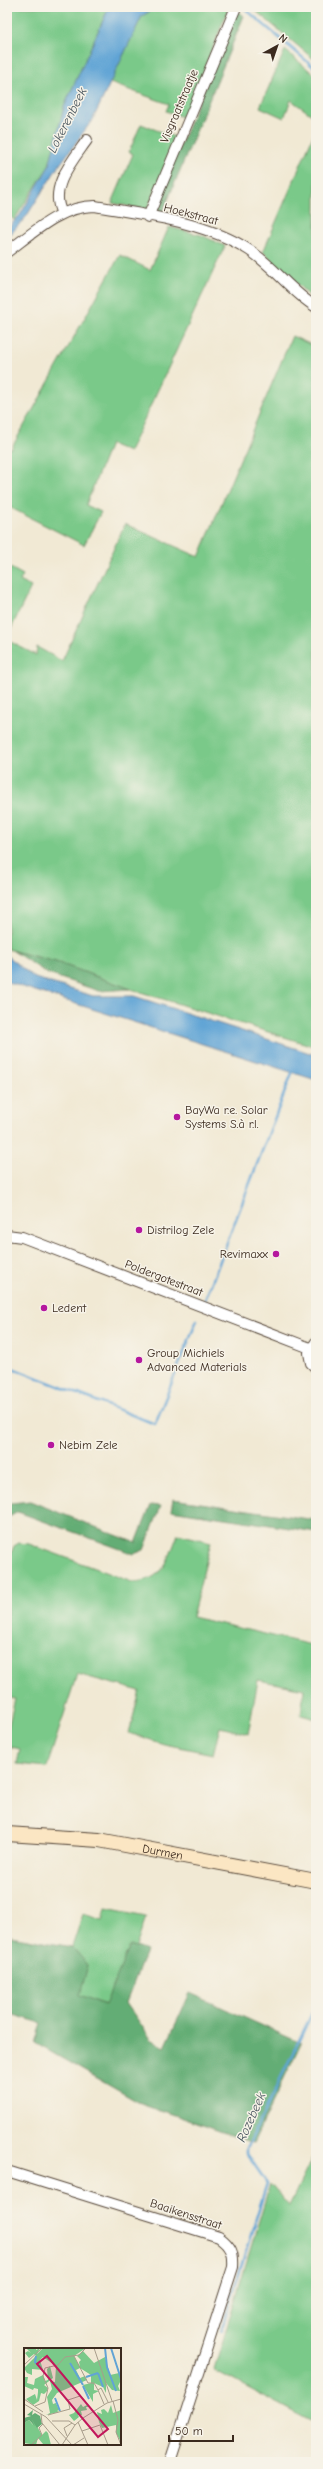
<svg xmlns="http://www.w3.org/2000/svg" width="323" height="2469" font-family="'Comic Neue',sans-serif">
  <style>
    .green { fill: #7ac989; stroke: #5a7a54 }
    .forest { fill: #63ad75; stroke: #4f6c4a }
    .water { fill: #61a4d5; stroke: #4e677a }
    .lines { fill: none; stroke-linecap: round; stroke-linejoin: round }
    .stream { stroke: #61a4d5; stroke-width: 2.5 }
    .street-casing { stroke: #564739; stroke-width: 12 }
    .secondary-casing { stroke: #564739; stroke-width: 16 }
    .street { stroke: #fff; stroke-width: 10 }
    .secondary { stroke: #fbe6c3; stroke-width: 14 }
    .poi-dot { fill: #b5179e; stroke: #f7f3e8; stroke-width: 1.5 }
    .labels { text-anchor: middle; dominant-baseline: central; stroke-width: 3; stroke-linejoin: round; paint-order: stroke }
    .street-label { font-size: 12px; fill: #3b2a1e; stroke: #f7f3e8 }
    .poi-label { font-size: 12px; fill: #3b2a1e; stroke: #f7f3e8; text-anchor: start }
    .water-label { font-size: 13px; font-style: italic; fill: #48555e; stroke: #f7f3e8 }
    .inset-river { fill: none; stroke: #61a4d5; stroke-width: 2 }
    .inset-road { fill: none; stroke: #a89d8b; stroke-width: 1 }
    .view { fill: #c2185b; fill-opacity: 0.15; stroke: #c2185b; stroke-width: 2 }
    .inset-edge { fill: none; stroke: #3b2a1e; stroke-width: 2 }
  </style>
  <rect width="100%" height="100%" fill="#f7f3e8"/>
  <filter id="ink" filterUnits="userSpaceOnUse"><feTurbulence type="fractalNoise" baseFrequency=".025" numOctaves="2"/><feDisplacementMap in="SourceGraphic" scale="8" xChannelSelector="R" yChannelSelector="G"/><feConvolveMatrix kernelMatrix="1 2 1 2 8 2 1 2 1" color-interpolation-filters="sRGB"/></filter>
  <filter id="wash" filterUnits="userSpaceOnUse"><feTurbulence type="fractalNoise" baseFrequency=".012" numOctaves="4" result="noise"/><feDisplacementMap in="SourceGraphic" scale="16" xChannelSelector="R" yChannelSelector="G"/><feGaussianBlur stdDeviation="0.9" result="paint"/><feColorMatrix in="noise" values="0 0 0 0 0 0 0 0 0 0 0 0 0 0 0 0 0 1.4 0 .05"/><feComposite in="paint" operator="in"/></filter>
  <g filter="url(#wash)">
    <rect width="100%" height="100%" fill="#f1e9d4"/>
    <g class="green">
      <polygon points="7,7 109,7 64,107 49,166 14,220 7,214"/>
      <polygon points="157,7 229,7 185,118 166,111 169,104 110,83 142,16"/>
      <polygon points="251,7 316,7 316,61"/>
      <polygon points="285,50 316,76 316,118 291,100 284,118 260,107"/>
      <polygon points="141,124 177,138 147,210 112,203 133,154 129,152"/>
      <polygon points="316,129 316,302 263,252"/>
      <polygon points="169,227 201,235 225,246 129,452 110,444 86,505 101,512 84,545 7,506 7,446 11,449 120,255 150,270"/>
      <polygon points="292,336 316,347 316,1047 131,989 56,962 7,949 7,640 36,655 37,647 62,661 125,524 199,557"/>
      <polygon points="7,566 23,575 20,581 31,587 9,633"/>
      <path d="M 178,1534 L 211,1542 L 192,1617 L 316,1646 L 316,1719 L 301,1715 L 304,1689 L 258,1680 L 248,1734 L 220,1727 L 213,1754 L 164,1744 L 129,1733 L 140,1691 L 77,1674 L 47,1767 L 17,1764 L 20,1749 L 7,1746 L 7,1732 L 15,1699 L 7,1698 L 7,1564 L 14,1546 L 19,1543 L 29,1544 L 132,1582 C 164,1581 168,1560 178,1534 Z"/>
      <polygon points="106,1909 146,1917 136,1947 130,1945 106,2005 79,1995 88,1965 72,1947 83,1914 103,1920"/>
      <polygon points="316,2150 316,2424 214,2370 270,2184 289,2206"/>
    </g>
    <g class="forest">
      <polygon points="237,10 244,16 162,214 152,212"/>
      <polygon points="13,951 56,962 131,989 99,991 48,974"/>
      <polygon points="173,1499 316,1520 316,1532 171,1510"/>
      <polygon points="30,1501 136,1543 151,1505 161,1506 144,1550 134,1554 18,1512 7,1518 7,1505 11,1503"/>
      <polygon points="11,1936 72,1947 88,1965 80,1995 105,2005 130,1945 146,1951 126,2003 151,2039 165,2047 190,1993 301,2043 253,2143 138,2102 35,2043 41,2023 7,2013 7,1947"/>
    </g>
    <g class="water">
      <polygon points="109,7 157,7 142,16 93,119 56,170 26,217 7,238 7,229 20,215 49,166 64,107"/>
      <polygon points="7,956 35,978 93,996 134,996 316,1055 316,1080 7,982"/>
    </g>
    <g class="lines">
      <g class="stream">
        <polyline points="243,7 316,69"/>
        <polyline points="205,1300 292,1073"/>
        <polyline points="7,1366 155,1424 197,1320"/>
        <polyline points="221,2331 267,2183 247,2154 247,2148 316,2005"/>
      </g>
    </g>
  </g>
  <g filter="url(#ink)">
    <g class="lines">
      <defs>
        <g id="street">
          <path d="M 62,213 C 48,188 73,160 87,140"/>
          <polyline points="148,217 236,7"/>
          <path d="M 7,252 C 34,232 61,206 95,206 C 145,215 206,222 249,250 C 274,266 291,292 316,307"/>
          <polyline points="7,1235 22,1237 310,1348"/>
          <polyline points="316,1342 309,1353 311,1363 316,1368"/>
          <path d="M 7,2171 L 219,2237 C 231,2246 234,2252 233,2267 L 170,2462"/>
        </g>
        <g id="secondary">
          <path id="s1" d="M 7,1834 L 99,1840 L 316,1881"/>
        </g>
      </defs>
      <use href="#street" class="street-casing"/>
      <use href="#secondary" class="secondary-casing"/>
      <use href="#street" class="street"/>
      <use href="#secondary" class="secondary"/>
    </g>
  </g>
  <g class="poi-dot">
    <circle cx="177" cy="1117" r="4"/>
    <circle cx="139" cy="1230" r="4"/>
    <circle cx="276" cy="1254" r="4"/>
    <circle cx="44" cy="1308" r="4"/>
    <circle cx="139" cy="1360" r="4"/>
    <circle cx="51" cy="1445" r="4"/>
  </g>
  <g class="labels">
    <g class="street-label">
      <text transform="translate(179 106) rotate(-67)">Visgraatstraatje</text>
      <text transform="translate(191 214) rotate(15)">Hoekstraat</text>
      <text transform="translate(164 1278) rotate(21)">Poldergotestraat</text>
      <text stroke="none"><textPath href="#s1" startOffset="157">Durmen</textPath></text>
      <text transform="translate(186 2214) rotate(18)">Baaikensstraat</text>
    </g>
    <g class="poi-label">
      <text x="185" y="1110">BayWa r.e. Solar<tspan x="185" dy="14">Systems S.à r.l.</tspan></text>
      <text x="147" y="1230">Distrilog Zele</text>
      <text x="268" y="1254" text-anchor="end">Revimaxx</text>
      <text x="52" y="1308">Ledent</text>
      <text x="147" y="1353">Group Michiels<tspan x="147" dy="14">Advanced Materials</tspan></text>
      <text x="59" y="1445">Nebim Zele</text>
    </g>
    <g class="water-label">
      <text transform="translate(67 120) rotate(-63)">Lokerenbeek</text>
      <text transform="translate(251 2117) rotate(-66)">Rozebeek</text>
    </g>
  </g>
  <g transform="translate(24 2348)">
    <rect width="97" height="97" fill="#f1e9d4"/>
    <path d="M 2,0 L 12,0 L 12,2 L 16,0 L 13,6 L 19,0 L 62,0 L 50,8 L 56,19 L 55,14 L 57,12 L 53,8 L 59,3 L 70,15 L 81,9 L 86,27 L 95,25 L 97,32 L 94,38 L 96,43 L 88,42 L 82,35 L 82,45 L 79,39 L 70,35 L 70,42 L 75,43 L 69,46 L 69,54 L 59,37 L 67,35 L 67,27 L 56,20 L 52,22 L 56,30 L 61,28 L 63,32 L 33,45 L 28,52 L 29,56 L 32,55 L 35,62 L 33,63 L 35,64 L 22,67 L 26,65 L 23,49 L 28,41 L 26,33 L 31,34 L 32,18 L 19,9 L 16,12 L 19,22 L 8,21 L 8,27 L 3,25 L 0,20 L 12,8 L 10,6 L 5,10 L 1,5 L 4,3 L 7,5 ZM 26,18 L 29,30 L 20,37 L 24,40 L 23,43 L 20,46 L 17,45 L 15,53 L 9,57 L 2,51 L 11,46 L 13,52 L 14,44 L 14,41 L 10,40 L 9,42 L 0,38 L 0,29 L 4,29 L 3,35 L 10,37 L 11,31 L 19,27 L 21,33 L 24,32 L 23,21 ZM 57,56 L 59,59 L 63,57 L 65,59 L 62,59 L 63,62 L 57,63 L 58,67 L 54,67 L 55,69 L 50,73 L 45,67 L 50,65 ZM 87,57 L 89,65 L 97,62 L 97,94 L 92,85 L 92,77 L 78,80 L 75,74 L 73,64 L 78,66 L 77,62 L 80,61 L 84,65 ZM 5,72 L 9,77 L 7,72 L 11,75 L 18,87 L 22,83 L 24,85 L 27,97 L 15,97 L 19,96 L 14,90 L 12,97 L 0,95 L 0,75 Z" fill="#7ac989"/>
    <path d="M 9,62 L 8,67 L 11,65 L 16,68 L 18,76 L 13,80 L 8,72 L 11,78 L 5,72 L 0,75 L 0,70 L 7,68 L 3,67 Z" fill="#63ad75"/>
    <path class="inset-river" d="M 81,0 L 83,19 L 92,43M 87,0 L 97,31M 12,8 L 11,14 L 16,19M 46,15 L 59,37M 74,25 L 79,39M 62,29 L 74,25M 59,38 L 65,51M 31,50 L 36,63"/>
    <path class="inset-road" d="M 70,0 L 88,53M 50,8 L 64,35 L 70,35 L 74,42 L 80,56M 0,17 L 18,0M 74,42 L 77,40 L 84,54M 0,51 L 19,64M 89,53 L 94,72 L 92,84 L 97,97M 0,56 L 22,69 L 48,97M 11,58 L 21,54 L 24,40 L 19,28 L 21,20 L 34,17 L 41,9 L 55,7 L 62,0M 17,66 L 18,75 L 36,97M 24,67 L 46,61 L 44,52 L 56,48M 28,73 L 45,73 L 51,77M 54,74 L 64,97M 58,83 L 76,77 L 84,97M 43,88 L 40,80 L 48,75M 7,97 L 18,87 L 15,80 L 19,76M 38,97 L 51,77 L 59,70 L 83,55 L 97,51M 49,97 L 60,90"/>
    <path class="view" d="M 23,8 L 84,81 L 74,89 L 13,16 Z"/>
    <rect width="97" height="97" class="inset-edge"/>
  </g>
  <rect width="323" height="2469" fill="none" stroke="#f7f3e8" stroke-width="24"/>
  <g transform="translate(277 46) rotate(40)" stroke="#f7f3e8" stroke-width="3" paint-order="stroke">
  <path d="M0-3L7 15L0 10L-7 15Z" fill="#3b2a1e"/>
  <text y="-6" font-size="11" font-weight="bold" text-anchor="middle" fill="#3b2a1e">N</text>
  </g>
  <path d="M169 2435v6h64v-6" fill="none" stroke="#3b2a1e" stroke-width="2"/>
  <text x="175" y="2435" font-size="12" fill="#3b2a1e" stroke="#f7f3e8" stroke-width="3" paint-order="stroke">50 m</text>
</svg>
